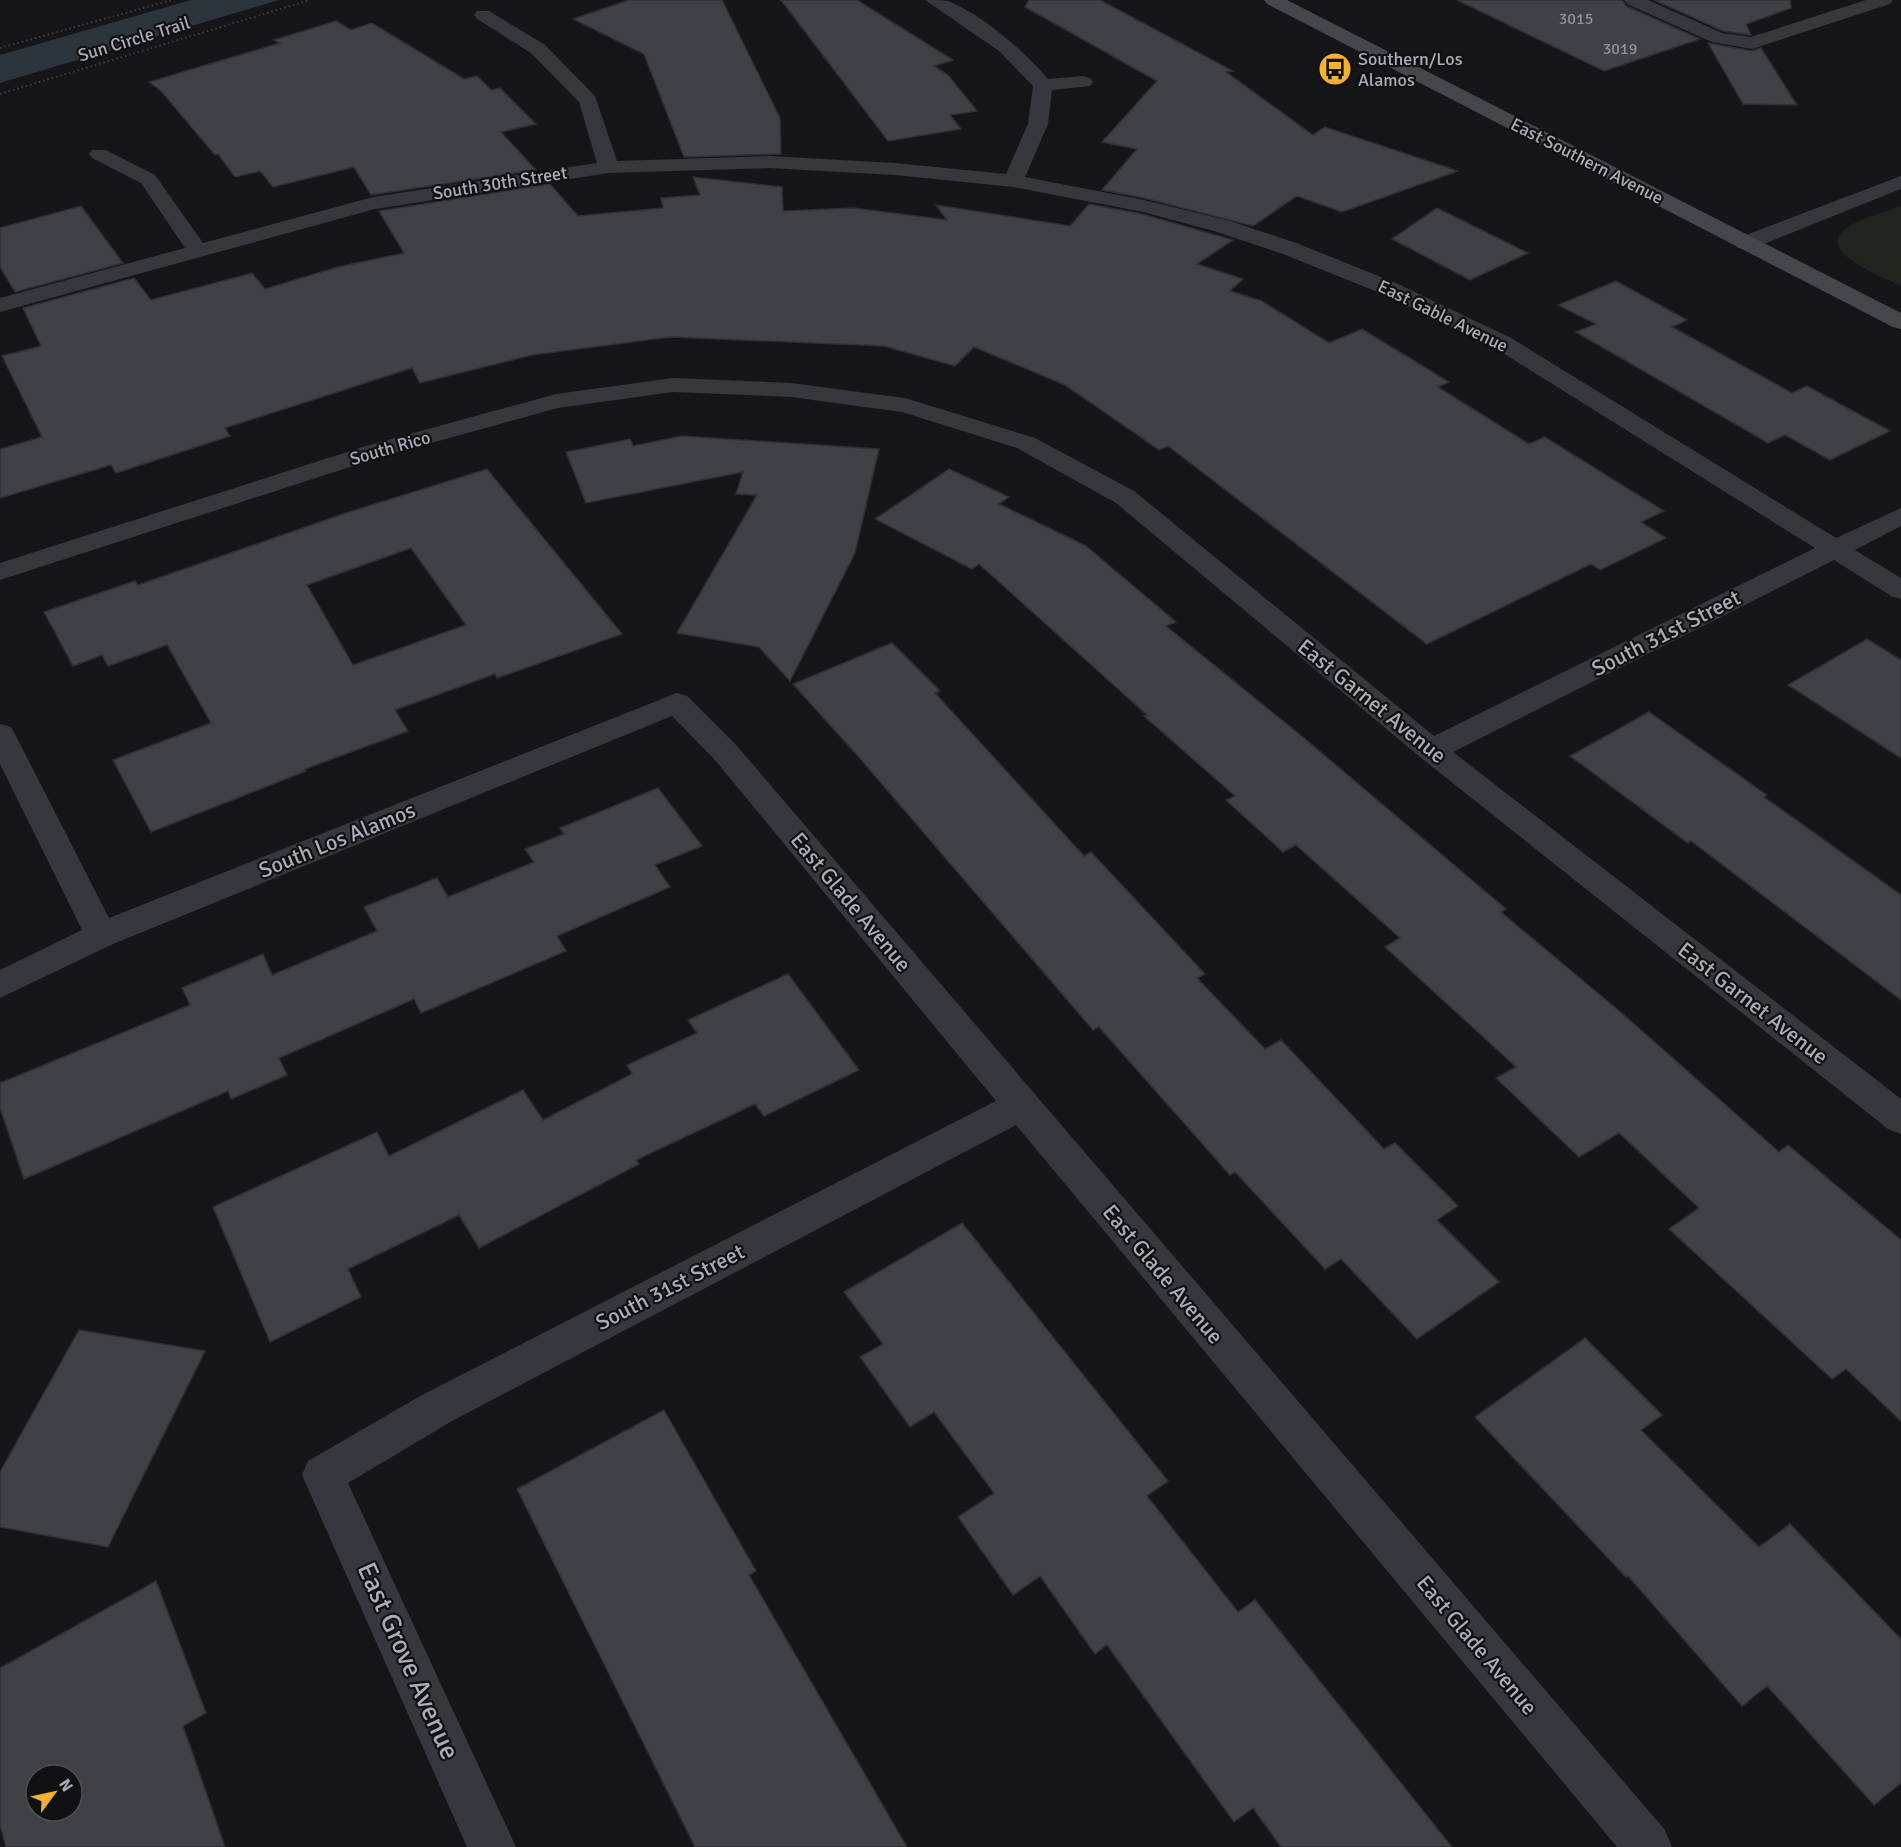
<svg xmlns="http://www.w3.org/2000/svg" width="1901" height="1847" font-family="Signika,sans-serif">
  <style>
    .green { fill: #1e261f }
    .water { fill: #2c353c }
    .building { fill: #404145; stroke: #303034; stroke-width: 1.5; fill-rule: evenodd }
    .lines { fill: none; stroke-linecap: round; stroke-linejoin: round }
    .path { stroke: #3d3f44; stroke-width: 2; stroke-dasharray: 1.5 3; stroke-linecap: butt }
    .minor { fill: #37383d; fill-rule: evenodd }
    .secondary { fill: #45474d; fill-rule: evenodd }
    .labels { text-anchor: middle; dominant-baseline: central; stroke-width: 4.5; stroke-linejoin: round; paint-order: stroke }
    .far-number-label { font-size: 16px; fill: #8e929b }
    .far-street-label { font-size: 18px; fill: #a8adb8; stroke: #111113 }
    .far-poi-label { font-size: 18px; fill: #a8adb8; stroke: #111113; text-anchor: start }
    .street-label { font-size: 22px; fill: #a8adb8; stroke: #111113 }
    .near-street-label { font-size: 27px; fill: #a8adb8; stroke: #111113 }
  </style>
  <rect width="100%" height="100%" fill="#161618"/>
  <path class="green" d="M 1901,206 L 1901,286 C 1886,278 1816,253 1844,230 C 1859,218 1883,213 1901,206 Z"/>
  <polygon class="water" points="191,0 279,0 0,83 0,55"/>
  <g class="building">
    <polygon points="629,0 722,0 780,118 781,154 684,157 644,54 573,19"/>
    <polygon points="781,0 857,0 953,60 934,66 948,75 977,111 950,115 961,129 888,141"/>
    <polygon points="1029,0 1100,0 1233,71 1226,72 1313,135 1325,127 1458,171 1342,212 1297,196 1253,226 1144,198 1102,190 1137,149 1102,142 1157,81 1025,7"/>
    <polygon points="1457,0 1622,0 1626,6 1700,39 1604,71"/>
    <polygon points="1654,0 1790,0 1791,8 1746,24 1751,35 1723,31"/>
    <polygon points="336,21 351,30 372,23 464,79 477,76 491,90 500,88 536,124 501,132 536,170 371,195 354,167 273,187 260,171 235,177 218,154 215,155 161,91 149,82 280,43 274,40"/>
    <polygon points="1708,43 1752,51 1761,48 1797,105 1743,104"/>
    <polygon points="693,177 782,187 783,211 854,208 947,220 936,205 1070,226 1089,204 1142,214 1233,240 1197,264 1243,279 1230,291 1262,301 1329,343 1362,329 1449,382 1438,387 1529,444 1545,437 1664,511 1641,522 1666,538 1600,570 1591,564 1427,644 1168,446 1159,450 1065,385 974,347 955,366 884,346 670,337 532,355 420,383 412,368 225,428 230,436 116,473 111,465 0,498 0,449 42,437 2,356 41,346 23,308 134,278 151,300 252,273 265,289 338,267 404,253 379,211 550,184 578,216 663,208 661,198 700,195"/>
    <polygon points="81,206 123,263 15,292 0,267 0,228"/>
    <polygon points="1437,208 1528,253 1470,280 1392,239"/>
    <polygon points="1616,281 1687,320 1672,327 1792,393 1807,386 1890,431 1830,460 1785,435 1768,443 1576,332 1596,324 1558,305"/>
    <polygon points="682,436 879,449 855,553 790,681 759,647 677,633 757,495 736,494 743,472 586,503 566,452 630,439 633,446"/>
    <path d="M 487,469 L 622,634 L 497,678 L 495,674 L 395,710 L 408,731 L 305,769 L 306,771 L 151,832 L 113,760 L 211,723 L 167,645 L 108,666 L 102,655 L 73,666 L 44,612 L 135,581 L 138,585 L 346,513 ZM 411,548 L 466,625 L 353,665 L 307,585 Z"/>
    <polygon points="949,469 1009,497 999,504 1086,546 1176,622 1166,626 1304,738 1506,909 1501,912 1624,1015 1779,1152 1788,1145 1901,1240 1901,1421 1846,1369 1832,1379 1669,1229 1699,1208 1619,1133 1579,1157 1496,1078 1516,1067 1385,947 1400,938 1296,845 1283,852 1226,800 1235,796 1144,716 1147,715 979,564 972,569 875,519"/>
    <polygon points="1867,639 1901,660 1901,758 1788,685"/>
    <polygon points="892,643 940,691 935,693 1084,856 1091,852 1205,974 1197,978 1265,1049 1281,1040 1384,1149 1395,1143 1458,1206 1437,1220 1499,1282 1417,1339 1341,1259 1325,1269 1235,1172 1230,1175 1099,1027 1093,1030 857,755 793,684"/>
    <polygon points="1649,712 1767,795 1764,797 1901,895 1901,1000 1691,841 1688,843 1570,756"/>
    <polygon points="658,788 702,846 655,865 670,887 557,936 566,951 421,1013 414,999 279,1058 287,1075 231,1099 228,1091 24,1179 0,1108 0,1083 190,1005 182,988 263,954 272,975 377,931 364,907 437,878 448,897 534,862 525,849 564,834 560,828"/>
    <polygon points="788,974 859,1070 764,1116 755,1104 636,1160 639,1164 479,1248 459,1215 348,1269 361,1297 270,1342 213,1207 377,1132 389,1156 523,1090 543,1120 632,1074 627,1065 697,1033 688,1020"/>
    <polygon points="962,1223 1168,1481 1147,1496 1238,1612 1255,1600 1452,1847 1281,1847 1253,1808 1234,1822 1107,1645 1095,1654 1040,1576 1013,1595 958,1517 994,1493 934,1412 910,1427 860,1357 883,1344 844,1292"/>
    <polygon points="79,1330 205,1351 108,1547 0,1527 0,1472"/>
    <polygon points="1585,1338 1662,1415 1641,1430 1759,1547 1790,1524 1901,1639 1901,1783 1874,1805 1767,1686 1742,1706 1628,1576 1626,1577 1475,1417"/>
    <polygon points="664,1410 756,1571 749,1575 907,1847 695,1847 517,1489"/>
    <path d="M 156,1581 L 206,1713 L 183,1726 L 225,1847 L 6,1847 L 0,1825 L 0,1668 ZM 36,1775 L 72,1775 L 72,1811 L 36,1811 Z"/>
  </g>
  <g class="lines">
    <g class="path">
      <polyline points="0,48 172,0"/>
      <polyline points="0,94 310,0"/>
    </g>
    <g class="minor">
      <path d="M 925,0 C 932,0 942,0 948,1 C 983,15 1024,51 1048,79 L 1083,76 L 1090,78 L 1093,82 L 1090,86 L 1052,90 L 1048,124 L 1025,177 L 1144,200 L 1230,221 L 1299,244 L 1396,283 L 1511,338 L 1836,538 L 1901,508 L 1901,526 L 1855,550 L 1901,578 L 1901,599 L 1891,596 L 1834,560 L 1453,752 L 1901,1099 L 1901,1134 L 1888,1129 L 1420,757 L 1116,503 L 1017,448 L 902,412 L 791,397 L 673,392 L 558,408 L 384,456 L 0,580 L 0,563 L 366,446 L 556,394 L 673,378 L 791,383 L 905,398 L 1035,438 L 1134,491 L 1434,736 L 1815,548 L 1495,348 L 1380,293 L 1283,254 L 1214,231 L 1143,212 L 1013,187 L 895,175 L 770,168 L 609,173 L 375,209 L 0,312 L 0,298 L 185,248 L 141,183 L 92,158 L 89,154 L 92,150 L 106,150 L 155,175 L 203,243 L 373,197 L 597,163 L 579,102 L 531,53 L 477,19 L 474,15 L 477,11 L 489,11 L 545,45 L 595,96 L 617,161 L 770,156 L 895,163 L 1006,174 L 1028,124 L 1033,86 L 999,51 Z"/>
      <polygon points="1624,0 1648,0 1722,33 1751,37 1866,0 1893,0 1890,4 1752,49 1712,42 1627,4"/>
      <polygon points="1901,176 1901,189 1754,248 1746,250 1738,248 1735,243 1738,238"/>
      <polygon points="677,693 687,696 737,746 1665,1830 1672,1847 1617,1847 1016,1125 452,1421 348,1483 516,1847 467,1847 302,1475 308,1461 422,1395 996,1101 715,760 672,716 113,944 0,998 0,970 82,930 0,764 0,724 11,727 15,734 109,918"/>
    </g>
    <polygon class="secondary" points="1264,0 1287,0 1901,313 1901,329 1893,327 1267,4"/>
  </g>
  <defs>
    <symbol id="bus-disc" viewBox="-11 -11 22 22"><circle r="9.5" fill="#f2b134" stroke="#111113"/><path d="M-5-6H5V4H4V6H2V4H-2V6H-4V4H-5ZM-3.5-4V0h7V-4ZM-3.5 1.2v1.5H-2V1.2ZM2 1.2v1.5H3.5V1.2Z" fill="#111"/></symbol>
  </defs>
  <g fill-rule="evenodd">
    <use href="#bus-disc" x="1316" y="50" width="38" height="38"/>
  </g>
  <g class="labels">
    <g class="far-number-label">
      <text x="1576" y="19">3015</text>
      <text x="1620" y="49">3019</text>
    </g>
    <g class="far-street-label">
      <text transform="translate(134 39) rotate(-17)">Sun Circle Trail</text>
      <text transform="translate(1587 161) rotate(27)">East Southern Avenue</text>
      <text transform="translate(500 183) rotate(-9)">South 30th Street</text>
      <text transform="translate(1443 316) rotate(26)">East Gable Avenue</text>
      <text transform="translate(390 448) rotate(-16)">South Rico</text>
    </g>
    <g class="far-poi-label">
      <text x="1358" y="59">Southern/Los<tspan x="1358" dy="21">Alamos</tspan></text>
    </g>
    <g class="street-label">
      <text transform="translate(1666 633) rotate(-27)">South 31st Street</text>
      <text transform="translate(1372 701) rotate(39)">East Garnet Avenue</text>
      <text transform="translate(337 840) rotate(-22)">South Los Alamos</text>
      <text transform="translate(851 902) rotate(50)">East Glade Avenue</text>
      <text transform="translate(1753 1003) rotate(38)">East Garnet Avenue</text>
      <text transform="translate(1163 1274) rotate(50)">East Glade Avenue</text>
      <text transform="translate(670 1287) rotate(-27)">South 31st Street</text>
      <text transform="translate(1477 1645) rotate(50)">East Glade Avenue</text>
    </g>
    <g class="near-street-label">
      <text transform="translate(408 1661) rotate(66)">East Grove Avenue</text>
    </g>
  </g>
  <g transform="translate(54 1793) rotate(57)"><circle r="28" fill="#111113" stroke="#4d4f55" stroke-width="1.5"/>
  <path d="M0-4.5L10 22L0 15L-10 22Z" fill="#f2b134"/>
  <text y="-9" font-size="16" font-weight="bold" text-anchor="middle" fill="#a8adb8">N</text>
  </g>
</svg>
